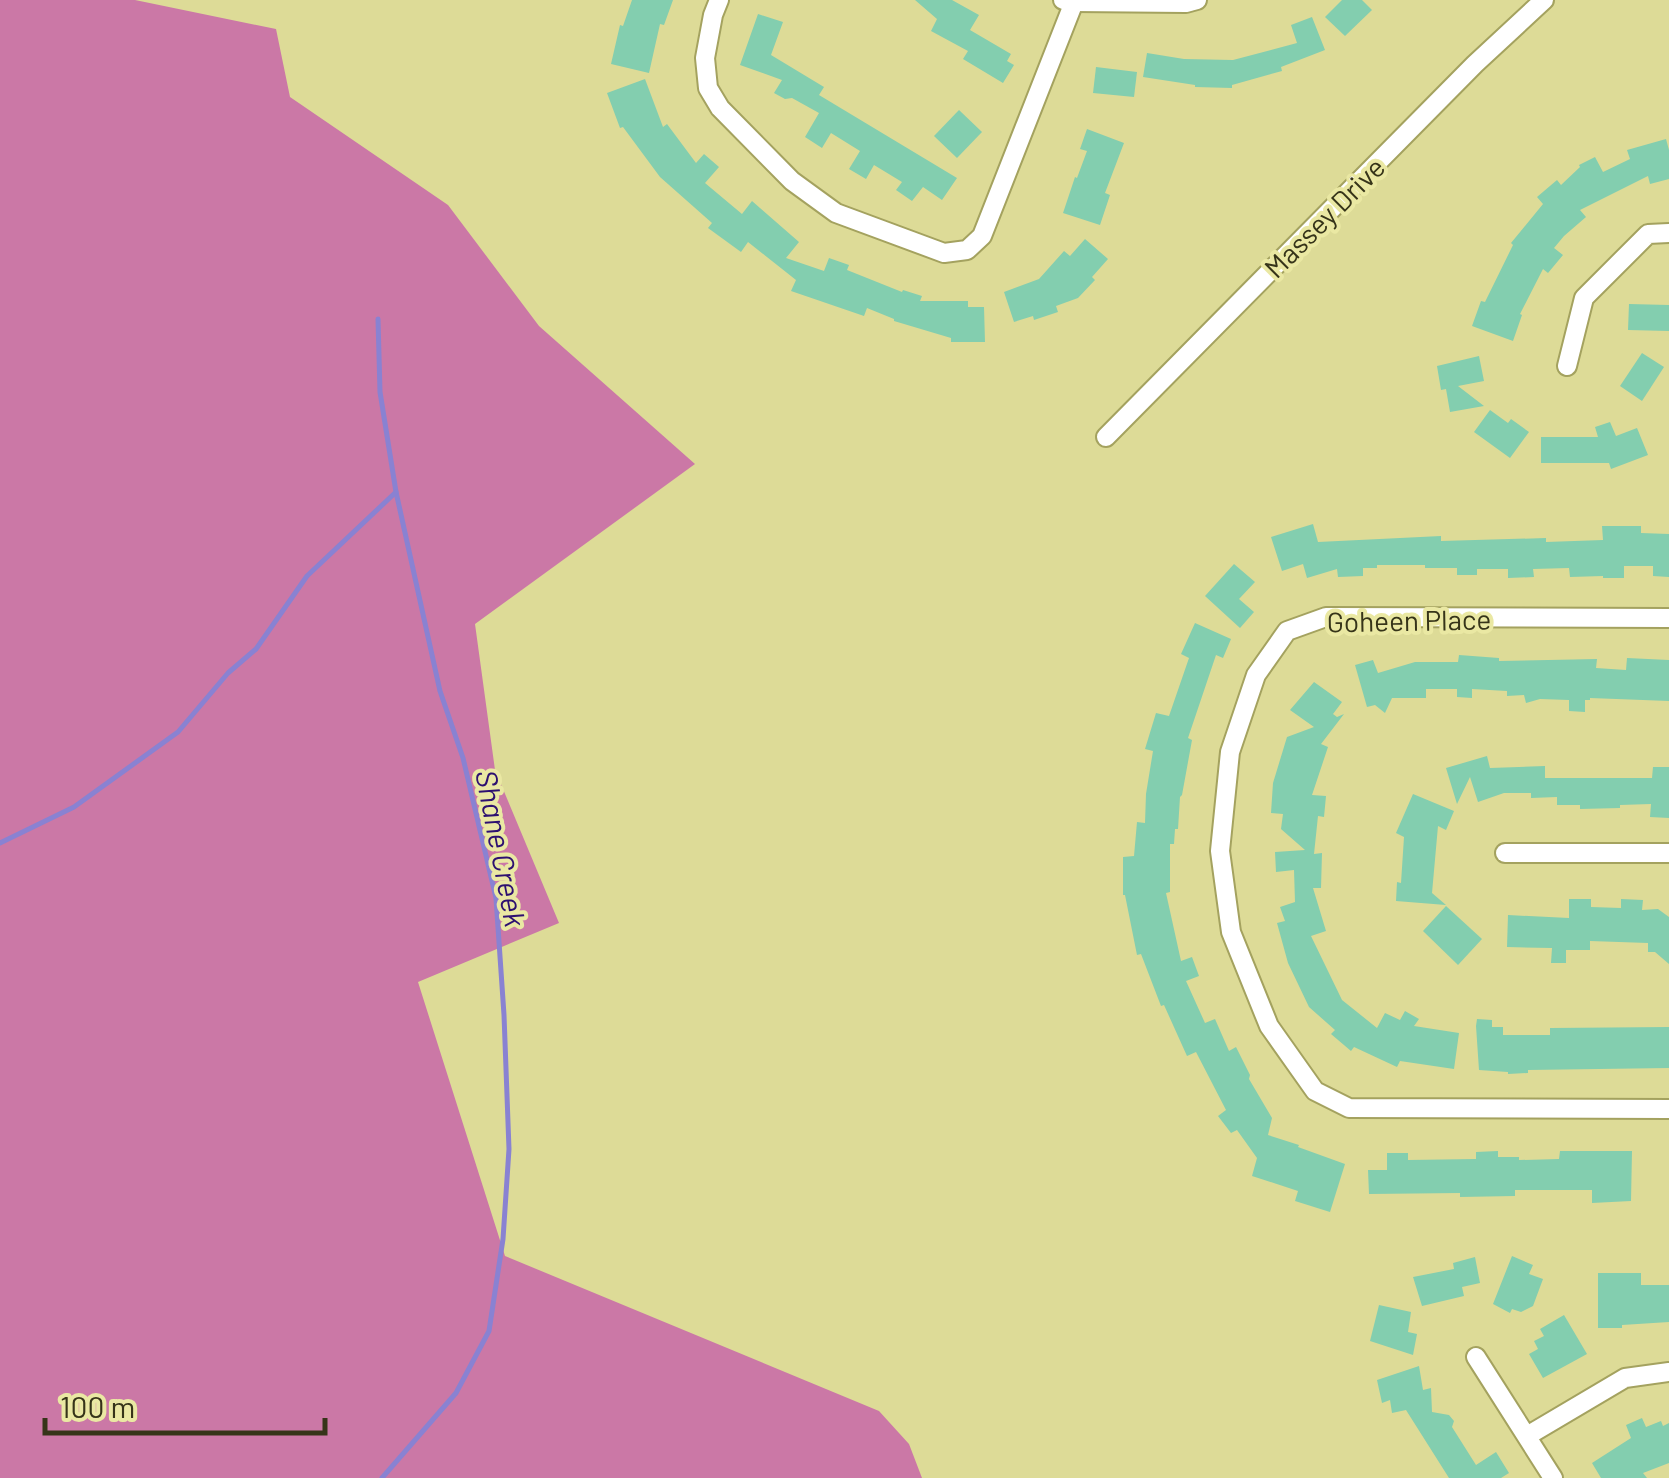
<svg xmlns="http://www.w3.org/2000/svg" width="1669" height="1478" font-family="Barlow,sans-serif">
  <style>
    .forest { fill: #cb78a6 }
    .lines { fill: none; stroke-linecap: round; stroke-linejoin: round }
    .stream { stroke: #8982d2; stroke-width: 5 }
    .building { fill: #83ceaf }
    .street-casing { stroke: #a4a25f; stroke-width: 22 }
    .street { stroke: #fff; stroke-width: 18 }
    .labels { text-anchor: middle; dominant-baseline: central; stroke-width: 8; stroke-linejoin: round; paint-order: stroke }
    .street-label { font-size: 28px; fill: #363419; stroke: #eae8a3 }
    .water-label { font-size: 30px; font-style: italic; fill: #2d1070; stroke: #eae8a3 }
  </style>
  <rect width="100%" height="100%" fill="#dddb97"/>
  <polygon class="forest" points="0,0 135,0 276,29 290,97 448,205 539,326 695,464 475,624 495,770 559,923 418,982 505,1256 879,1411 909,1444 922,1478 0,1478"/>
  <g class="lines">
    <g class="stream">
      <polyline points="378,319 380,392 396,492 440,691 463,758 496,898 504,1015 509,1149 503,1239 489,1331 456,1393 382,1478"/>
      <polyline points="0,843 74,807 178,732 228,673 256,649 307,576 396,492"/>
    </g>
  </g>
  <g class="building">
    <polygon points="632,0 673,0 664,25 660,24 649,73 611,64 620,25 623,26"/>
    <polygon points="915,0 952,0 979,15 970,30 1011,54 1007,61 1014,65 1003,83 963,59 968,51 931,31 937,19"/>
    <polygon points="1342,0 1362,0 1372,10 1345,36 1325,17"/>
    <polygon points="758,14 783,22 771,55 824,87 819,95 957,178 942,200 923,187 912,201 896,190 902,182 874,165 866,179 849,169 860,151 831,133 822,148 805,137 819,113 792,98 785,99 774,93 782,80 740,65"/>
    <polygon points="1312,17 1325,50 1281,67 1282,71 1232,85 1232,88 1195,87 1195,85 1143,77 1147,53 1184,59 1233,60 1297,43 1291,25"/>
    <polygon points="1096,67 1137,72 1134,97 1093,93"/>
    <polygon points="645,79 663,127 667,124 696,163 704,154 719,167 705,183 742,214 752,201 799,242 786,258 824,271 829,258 849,265 847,270 902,292 903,290 922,296 920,301 968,301 968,307 984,307 985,342 951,342 951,338 894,321 894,319 867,308 864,316 791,291 796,280 748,242 741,252 708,228 712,223 660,177 623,127 620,128 607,93"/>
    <polygon points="959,110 982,132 957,158 934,136"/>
    <polygon points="1087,129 1124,143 1105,193 1110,195 1100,225 1063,213 1075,177 1077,178 1087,151 1080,149"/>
    <polygon points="1666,139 1669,150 1669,179 1650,184 1648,176 1580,210 1586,217 1564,236 1554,248 1563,255 1548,273 1543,269 1520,314 1522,315 1513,341 1472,326 1481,301 1485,302 1513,245 1511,243 1543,204 1537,197 1557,180 1561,185 1580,167 1579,165 1595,157 1603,172 1630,159 1627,150"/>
    <polygon points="1085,239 1108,259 1092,277 1095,280 1078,298 1056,306 1058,312 1034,320 1033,316 1014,322 1004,292 1039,279 1064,251 1070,256"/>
    <polygon points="1629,304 1669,305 1669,331 1628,330"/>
    <polygon points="1642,353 1664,367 1642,401 1620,386"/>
    <polygon points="1479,356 1484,381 1458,386 1484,406 1450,412 1446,389 1441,390 1437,366"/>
    <polygon points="1490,410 1508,423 1511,419 1529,432 1510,458 1474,432"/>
    <polygon points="1610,422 1616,436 1637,428 1648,455 1611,469 1609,463 1541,463 1541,437 1598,437 1595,427"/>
    <polygon points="1313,524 1318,542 1441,536 1441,541 1546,538 1546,542 1603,540 1602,526 1641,526 1641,533 1669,534 1669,577 1653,576 1653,566 1624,566 1624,578 1603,578 1603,576 1570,577 1569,568 1533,569 1534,577 1508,578 1508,569 1477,569 1477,575 1457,575 1457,568 1425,568 1425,565 1377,565 1377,568 1363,568 1363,576 1338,577 1337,569 1307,578 1303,564 1282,571 1271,537"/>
    <polygon points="1234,564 1255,582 1239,599 1254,612 1240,628 1205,596"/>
    <polygon points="1195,623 1231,639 1223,658 1216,655 1188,738 1192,740 1182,795 1180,797 1178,829 1175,829 1174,844 1170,844 1170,892 1166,893 1181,961 1192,957 1199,976 1186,981 1205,1023 1215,1019 1229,1051 1236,1047 1250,1075 1249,1079 1272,1118 1268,1135 1299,1145 1298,1147 1345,1164 1330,1212 1295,1201 1298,1191 1252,1176 1257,1158 1237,1130 1231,1133 1218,1116 1226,1110 1196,1052 1187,1056 1164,1005 1161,1006 1141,954 1137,955 1125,895 1123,895 1123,857 1134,856 1137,822 1145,823 1146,794 1153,751 1145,749 1156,713 1169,716 1189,658 1181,654"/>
    <polygon points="1459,655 1499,658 1499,661 1597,659 1596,668 1626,670 1627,658 1669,660 1669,701 1590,698 1590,700 1585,700 1585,712 1569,711 1569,700 1540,699 1526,703 1524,695 1507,696 1507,691 1472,689 1472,698 1457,697 1457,689 1426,689 1426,698 1392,698 1385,713 1375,705 1367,707 1355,665 1373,660 1378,673 1415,662 1458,662"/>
    <polygon points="1314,682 1342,702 1333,714 1337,717 1344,714 1321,744 1328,747 1312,795 1326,796 1324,817 1318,816 1314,854 1322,853 1321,888 1313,888 1326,931 1311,936 1342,1000 1377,1028 1385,1013 1400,1020 1405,1011 1419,1019 1414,1026 1459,1033 1454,1069 1400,1061 1397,1067 1354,1047 1351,1051 1331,1034 1335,1030 1309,1007 1288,963 1277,923 1285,921 1280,907 1295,902 1294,870 1276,872 1275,852 1305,850 1281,829 1283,814 1271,813 1273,783 1287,737 1314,727 1290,710"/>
    <polygon points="1487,756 1490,768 1545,766 1545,778 1652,778 1653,767 1669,767 1669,818 1650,817 1651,804 1620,805 1620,808 1580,809 1580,805 1557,805 1557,797 1531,798 1531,793 1504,793 1478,802 1470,777 1457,804 1446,768"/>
    <polygon points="1413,794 1454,811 1446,830 1438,826 1432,893 1446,905 1396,901 1397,882 1401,883 1404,837 1396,833"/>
    <polygon points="1569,899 1591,899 1591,907 1621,908 1621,899 1643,900 1642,910 1658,909 1669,917 1669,964 1655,952 1648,952 1648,943 1590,941 1590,950 1566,950 1566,963 1551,963 1552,948 1507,947 1508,915 1569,918"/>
    <polygon points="1446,906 1482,939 1458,965 1423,931"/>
    <polygon points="1477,1019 1492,1020 1492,1027 1503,1027 1503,1035 1550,1035 1550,1028 1669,1027 1669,1068 1528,1070 1528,1073 1508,1074 1508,1072 1479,1070 1476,1026"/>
    <polygon points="1498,1151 1498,1157 1519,1157 1519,1160 1559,1159 1560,1151 1632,1151 1631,1201 1592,1203 1592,1190 1515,1190 1515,1196 1460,1197 1460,1193 1369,1194 1368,1170 1387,1170 1387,1153 1408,1153 1408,1160 1476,1159 1476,1152"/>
    <polygon points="1512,1256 1533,1265 1529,1274 1543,1279 1533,1306 1521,1312 1512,1309 1510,1313 1493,1304"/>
    <polygon points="1475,1257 1480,1283 1462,1287 1464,1296 1422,1306 1413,1277 1454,1269 1453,1263"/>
    <polygon points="1598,1273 1641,1273 1641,1285 1669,1285 1669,1322 1622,1325 1622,1328 1598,1328"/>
    <polygon points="1379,1305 1411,1312 1408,1332 1417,1334 1413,1355 1370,1341"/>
    <polygon points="1564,1315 1587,1354 1543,1378 1529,1354 1538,1349 1534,1341 1544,1336 1540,1329"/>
    <polygon points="1419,1366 1423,1390 1431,1388 1432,1412 1449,1415 1454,1421 1452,1427 1476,1465 1496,1452 1509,1473 1501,1478 1449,1478 1406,1410 1392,1413 1390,1400 1382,1403 1377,1380"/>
    <polygon points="1642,1418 1646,1427 1661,1421 1663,1426 1669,1423 1669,1463 1643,1473 1647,1478 1601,1478 1592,1463 1631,1438 1626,1425"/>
  </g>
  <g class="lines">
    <defs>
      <g id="street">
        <polyline points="719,0 713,15 705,58 708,88 720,108 792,181 836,213 944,253 967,250 982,236 1074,2"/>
        <polyline points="1063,0 1074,2 1186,3 1197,0"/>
        <polyline points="1567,366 1584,298 1648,234 1669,233"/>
        <polyline points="1106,437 1475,64 1544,0"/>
        <polyline points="1669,618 1326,617 1287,631 1256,675 1230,752 1220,851 1231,932 1269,1026 1315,1091 1349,1108 1669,1109"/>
        <polyline points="1505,853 1669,853"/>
        <polyline points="1476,1357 1553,1478"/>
        <polyline points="1527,1436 1625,1378 1669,1372"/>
      </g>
    </defs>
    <use href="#street" class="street-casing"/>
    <use href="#street" class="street"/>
  </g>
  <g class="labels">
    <g class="street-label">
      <text transform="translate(1324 217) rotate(-45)">Massey Drive</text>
      <text transform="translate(1409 620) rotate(-1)">Goheen Place</text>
    </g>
    <g class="water-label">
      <text transform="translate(502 848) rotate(79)">Shane Creek</text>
    </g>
  </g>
  <path d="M45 1418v15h280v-15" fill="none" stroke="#363419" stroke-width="5"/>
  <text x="60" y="1418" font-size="30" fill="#363419" stroke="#eae8a3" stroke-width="8" paint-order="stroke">100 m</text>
</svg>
